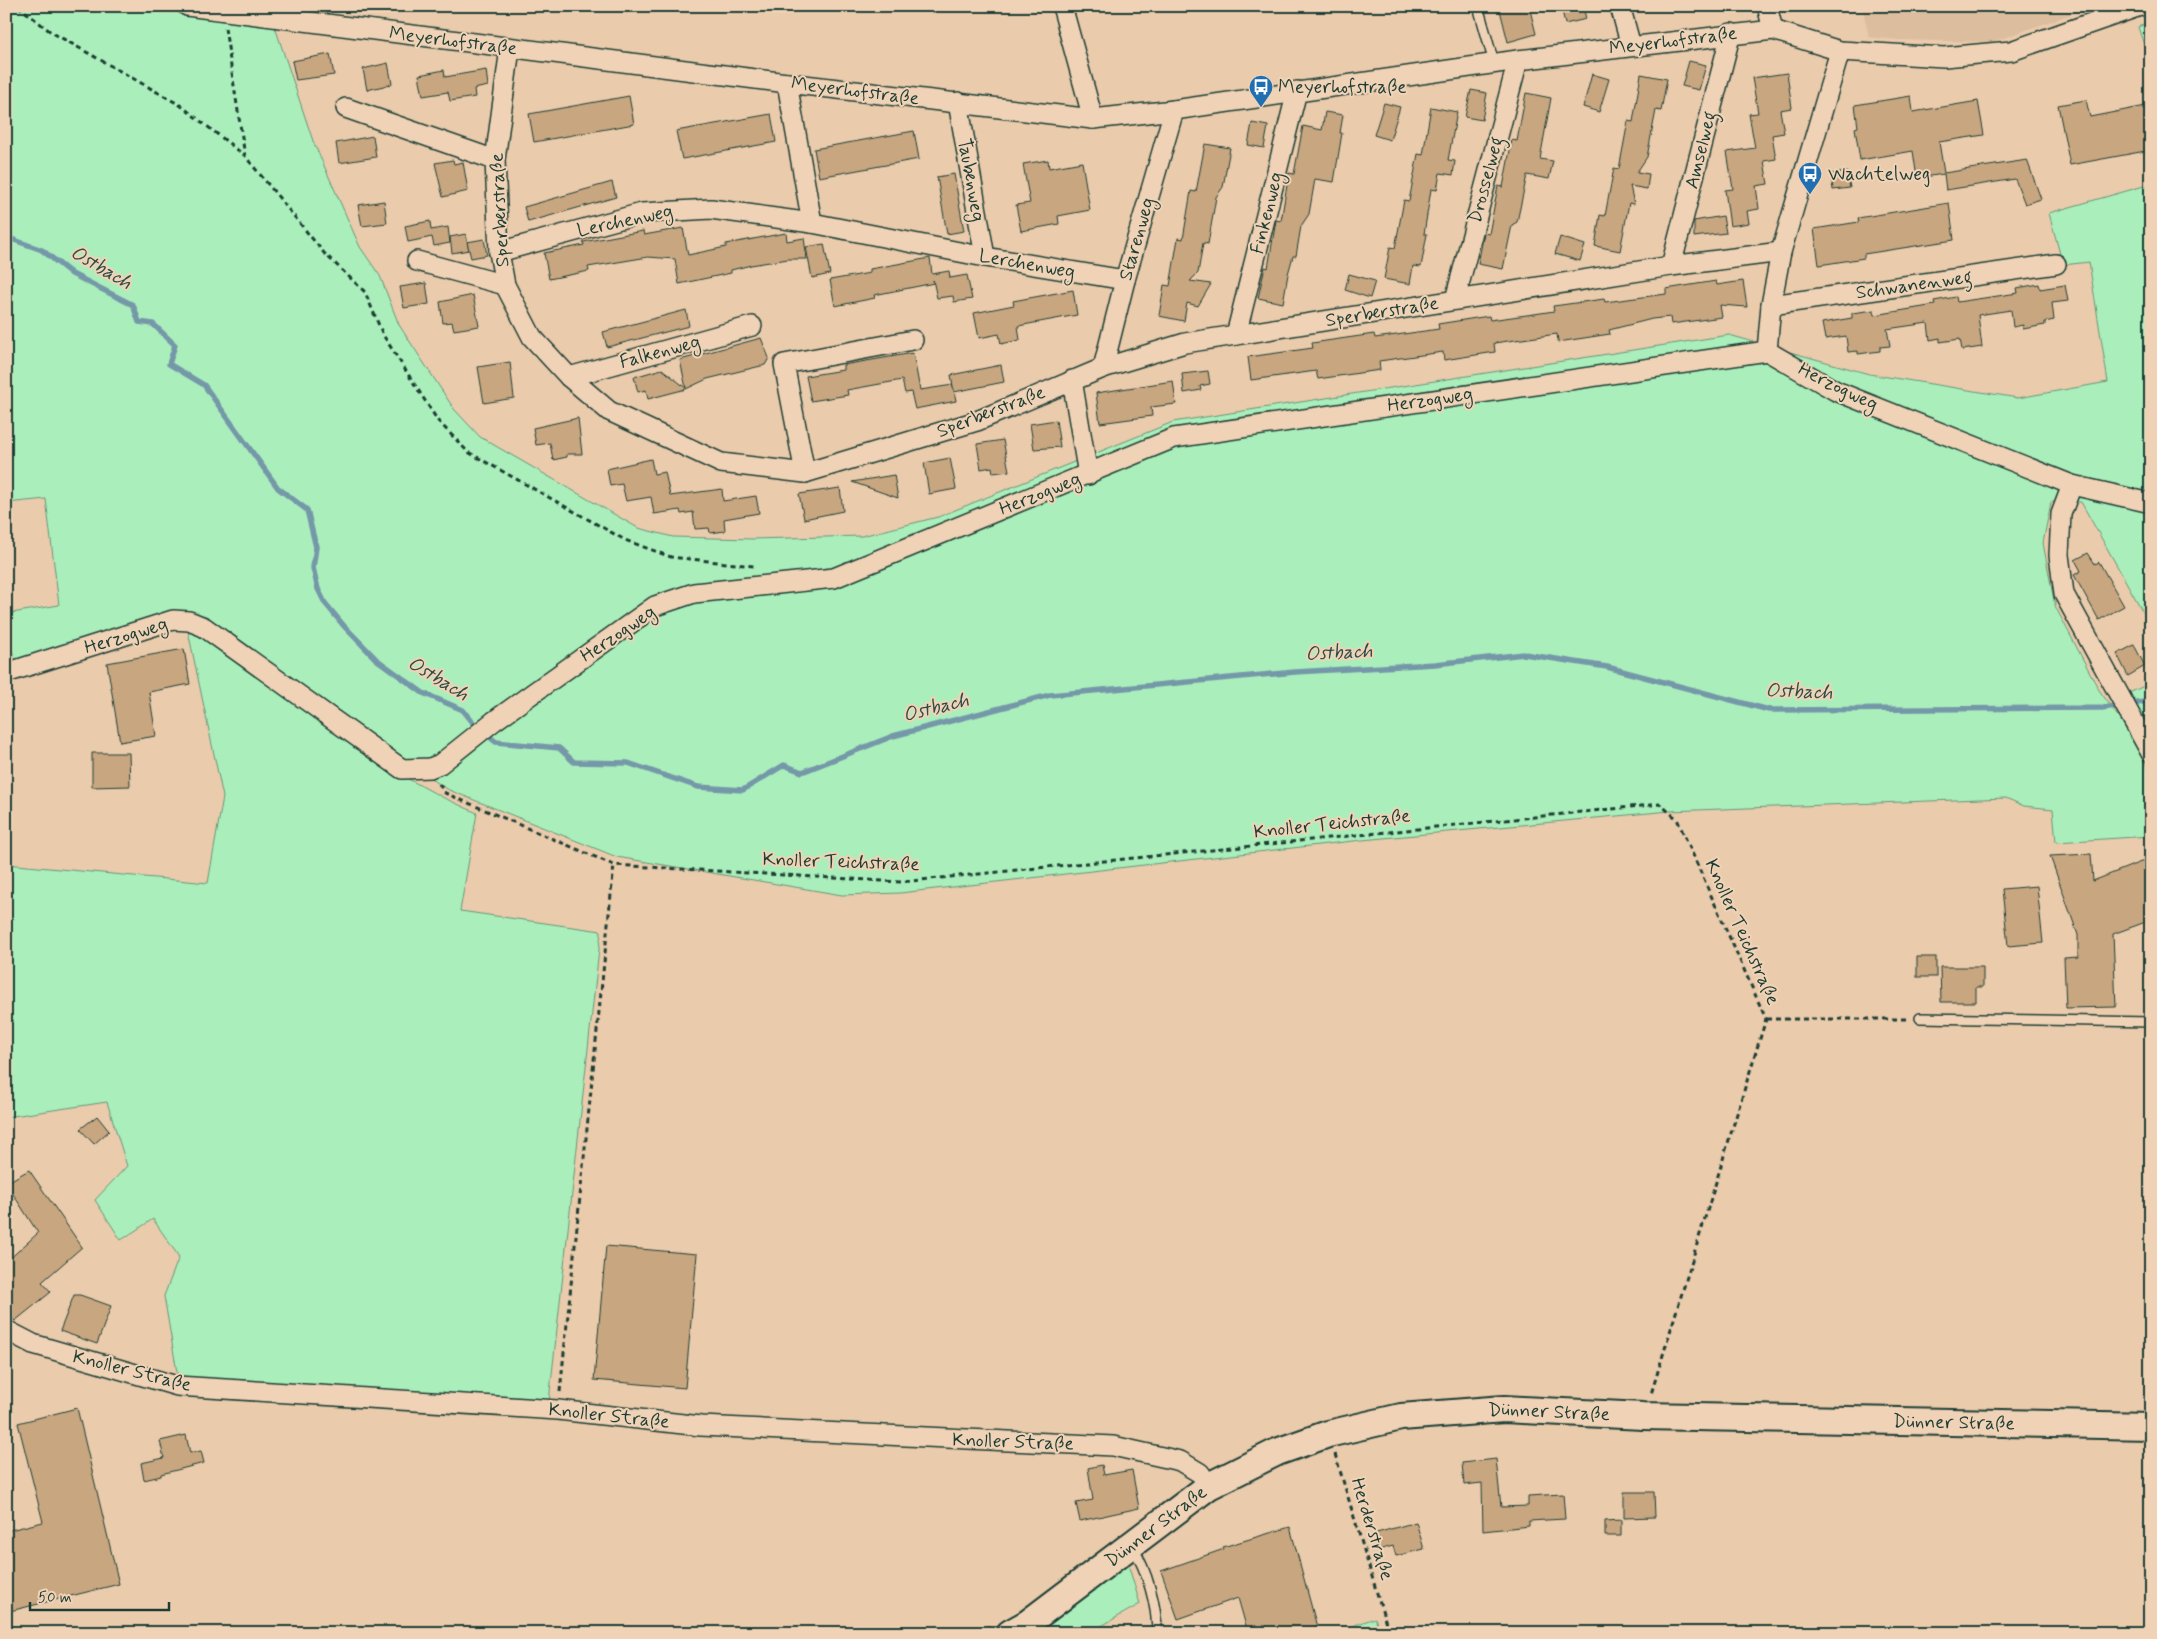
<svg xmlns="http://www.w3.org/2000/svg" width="2157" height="1639" font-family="Mynerve,sans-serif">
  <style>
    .built { fill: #dcbd9d }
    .green { fill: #aaefbb; stroke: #649678 }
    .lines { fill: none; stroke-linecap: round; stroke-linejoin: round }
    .stream { stroke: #7498a9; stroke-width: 5.5 }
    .building { fill: #c8a680; stroke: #1f3d34 }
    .lane-casing { stroke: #1f3d34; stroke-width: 12 }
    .street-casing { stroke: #1f3d34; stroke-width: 22 }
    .secondary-casing { stroke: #1f3d34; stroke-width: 30 }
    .path { stroke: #1f3d34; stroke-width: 3; stroke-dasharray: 5 4; stroke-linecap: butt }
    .lane { stroke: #f0d3b6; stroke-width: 9 }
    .street { stroke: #f0d3b6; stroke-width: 19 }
    .secondary { stroke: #f0d3b6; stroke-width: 26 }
    .labels { text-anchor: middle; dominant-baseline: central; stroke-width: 4; stroke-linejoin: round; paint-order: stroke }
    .street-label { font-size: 19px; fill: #1f3d34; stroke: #f0d3b6 }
    .poi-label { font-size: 19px; fill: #1f3d34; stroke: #f0d3b6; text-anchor: start }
    .water-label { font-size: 20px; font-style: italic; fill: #2d4c48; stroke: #f0d3b6 }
  </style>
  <rect width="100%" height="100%" fill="#eacbac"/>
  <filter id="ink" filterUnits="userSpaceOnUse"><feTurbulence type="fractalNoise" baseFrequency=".02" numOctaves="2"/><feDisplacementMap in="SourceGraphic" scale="10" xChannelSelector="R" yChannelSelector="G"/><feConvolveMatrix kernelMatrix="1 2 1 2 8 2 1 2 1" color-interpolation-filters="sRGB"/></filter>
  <g filter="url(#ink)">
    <polygon class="built" points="1862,6 2094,6 1992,42 1899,40 1869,37"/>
    <g class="green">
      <polygon points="6,6 136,6 275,27 313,141 360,247 380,276 399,325 454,409 480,437 638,528 673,537 752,539 862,536 938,517 1173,422 1729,335 1869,374 2018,398 2108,382 2089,262 2063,265 2049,213 2151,184 2151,626 2081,502 2051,502 2043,543 2055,606 2099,690 2122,722 2151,775 2151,836 2056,842 2053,809 2024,806 2006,798 1670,811 1362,840 900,893 842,895 617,857 449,790 402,760 206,616 182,611 15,661 6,626 6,614 59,605 46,499 6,503"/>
      <polygon points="2151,21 2151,66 2138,27"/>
      <polygon points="187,626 399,774 442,797 477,813 460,911 601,931 549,1401 178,1378 164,1296 179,1257 153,1219 121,1240 95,1200 127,1166 107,1102 6,1117 6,864 208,883 223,797"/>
      <polygon points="2151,683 2151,732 2129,693"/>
      <polygon points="1128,1564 1140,1604 1089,1633 1037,1633"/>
      <polygon points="1375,1618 1380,1633 1332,1633"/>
    </g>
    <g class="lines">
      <polyline class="stream" points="6,237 42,250 72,274 133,305 139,322 153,324 175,345 169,364 204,385 278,488 307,510 316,547 313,568 318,589 325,603 344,626 376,659 423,693 463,710 475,725 496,742 559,748 574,762 628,763 698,787 743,790 784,765 802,772 893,736 1050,695 1295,672 1435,664 1524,654 1607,667 1769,710 2102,708 2151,701"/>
    </g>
    <g class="building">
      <polygon points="1499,6 1529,6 1536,34 1508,42"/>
      <polygon points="1561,6 1583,6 1586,19 1565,24"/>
      <polygon points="330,54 334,75 296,80 292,61"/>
      <polygon points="1689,61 1706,65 1699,90 1682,86"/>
      <polygon points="388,63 392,84 367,90 363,69"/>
      <polygon points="444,70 445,77 486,70 488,86 474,89 475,97 450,101 448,92 423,96 419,75"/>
      <polygon points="1787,73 1792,108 1780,110 1784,133 1772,135 1776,159 1764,161 1768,184 1756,186 1759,209 1747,211 1749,223 1730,226 1725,190 1733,189 1727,152 1755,148 1749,114 1758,113 1752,78"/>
      <polygon points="1592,74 1609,79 1599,112 1583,107"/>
      <polygon points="1641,74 1667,79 1661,111 1656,110 1647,157 1637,172 1649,174 1647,189 1630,186 1634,204 1629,203 1620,251 1595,246 1600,215 1605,216 1614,168 1619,169 1628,121 1633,122"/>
      <polygon points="1471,90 1487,93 1482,120 1465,117"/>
      <polygon points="1526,93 1551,98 1540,159 1553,161 1549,179 1527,175 1517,222 1512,225 1503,269 1478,264 1484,233 1489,234 1498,186 1503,187 1512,140 1517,141"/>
      <polygon points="629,96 634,124 534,142 529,114"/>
      <polygon points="1911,96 1913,112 1978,101 1984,135 1939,142 1944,173 2027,160 2041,199 2025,204 2015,179 1946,190 1944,174 1917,178 1913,151 1860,160 1855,128 1858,127 1855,105"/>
      <polygon points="2086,100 2090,117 2151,105 2151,150 2070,165 2058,105"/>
      <polygon points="1384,103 1400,107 1390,140 1374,135"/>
      <polygon points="1431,107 1457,112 1448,160 1455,161 1453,175 1440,173 1437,190 1431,189 1424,234 1427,234 1421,267 1413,266 1410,284 1384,279 1390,247 1395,248 1404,200 1409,201 1418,154 1423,155"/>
      <polygon points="1325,112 1343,115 1340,133 1342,133 1334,182 1315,179 1309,214 1301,226 1296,256 1293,256 1288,274 1283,303 1258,298 1265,267 1268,268 1276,220 1281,221 1289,173 1294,174 1303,126 1322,130"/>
      <polygon points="771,114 776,142 682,159 676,131"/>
      <polygon points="1252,123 1268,126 1264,148 1248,145"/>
      <polygon points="914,131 919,159 819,177 814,149"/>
      <polygon points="373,136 376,157 339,163 336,143"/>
      <polygon points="1205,144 1230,148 1223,187 1216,197 1208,244 1203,243 1198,273 1190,281 1211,284 1198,306 1187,303 1184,321 1159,316 1164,285 1170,286 1178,238 1183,239 1191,191 1196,192"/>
      <polygon points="453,160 454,164 463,162 468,191 443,197 435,163"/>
      <polygon points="1048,160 1049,168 1082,162 1090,210 1058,216 1059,224 1021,231 1016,205 1030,203 1023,164"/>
      <polygon points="1847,172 1850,188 1833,190 1831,174"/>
      <polygon points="954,174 964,231 947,234 937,177"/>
      <polygon points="612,182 616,197 528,222 524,207"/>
      <polygon points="384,201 387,223 362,226 358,205"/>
      <polygon points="1949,203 1954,240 1864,254 1864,258 1819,265 1814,229 1859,222 1858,218"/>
      <polygon points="1723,216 1726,233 1694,237 1694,221"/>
      <polygon points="430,221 431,230 448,227 450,243 434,246 432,237 408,242 405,226"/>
      <polygon points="683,228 688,255 726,247 726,244 786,233 787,241 804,238 807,259 788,259 751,265 731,270 731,273 679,284 675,259 648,257 588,267 589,271 549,279 544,253 584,245 583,242 643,231 644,235"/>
      <polygon points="466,234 469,250 452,253 450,237"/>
      <polygon points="1560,237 1585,245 1580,261 1555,254"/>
      <polygon points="484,239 487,255 471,258 467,242"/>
      <polygon points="824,244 830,274 812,278 806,247"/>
      <polygon points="930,258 932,274 949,271 950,278 967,275 972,299 954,302 953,296 937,298 933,280 934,283 874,295 875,298 835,306 830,280 870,273 870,269"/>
      <polygon points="1349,274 1375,281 1370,298 1345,290"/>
      <polygon points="1716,281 1717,285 1743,281 1747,307 1720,305 1722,317 1671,324 1670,317 1652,319 1609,330 1610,334 1558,342 1557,334 1494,343 1495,352 1444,360 1443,352 1379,361 1380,370 1318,379 1316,371 1251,380 1248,357 1313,348 1312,343 1374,334 1375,338 1439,329 1438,324 1489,316 1490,320 1534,314 1554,311 1553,306 1561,305 1604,299 1605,302 1666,294 1666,289"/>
      <polygon points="426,283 429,304 404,308 400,287"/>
      <polygon points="2039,284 2040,289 2065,285 2068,301 2052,303 2054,320 2045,322 2045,325 2023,329 2023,325 2013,327 2011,310 1978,315 1982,347 1962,350 1960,339 1940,342 1940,338 1930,340 1928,323 1887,329 1890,346 1880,347 1880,351 1858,354 1858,351 1848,352 1846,336 1825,339 1822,323 1852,318 1852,313 1874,310 1875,315 1935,305 1934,301 1956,297 1957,302 2018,293 2017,288"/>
      <polygon points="1073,290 1077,315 1018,326 1020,340 1001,344 999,334 979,338 974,313 1014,305 1013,301"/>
      <polygon points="473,295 479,326 454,330 452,322 443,323 440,302"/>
      <polygon points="686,310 689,326 607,347 603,332"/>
      <polygon points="761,338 769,358 765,365 707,379 686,389 648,399 646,390 638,392 634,377 662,369 686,388 680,360"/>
      <polygon points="913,353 920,390 953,385 956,401 915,409 911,392 905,393 902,380 847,390 848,395 811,401 806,376 843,370 843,365"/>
      <polygon points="510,362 514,398 484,403 478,367"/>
      <polygon points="1001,365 1004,382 954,392 951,375"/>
      <polygon points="1208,371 1210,384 1200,386 1201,390 1184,393 1182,374"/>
      <polygon points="1173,381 1176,404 1151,407 1152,416 1100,423 1096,393"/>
      <polygon points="578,418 582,454 567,454 567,457 553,460 550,443 536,445 533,428"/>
      <polygon points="1056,420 1060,447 1034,449 1030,424"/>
      <polygon points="1003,440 1009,471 993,473 992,467 981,469 977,444"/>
      <polygon points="950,458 956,489 929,494 924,463"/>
      <polygon points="651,459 654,474 665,472 670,496 722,489 723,501 756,496 759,513 724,519 725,531 710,533 709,528 695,529 693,512 681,514 680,510 654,514 651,497 626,501 622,484 610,486 607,469"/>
      <polygon points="894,475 898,498 852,482"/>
      <polygon points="840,488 843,511 804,519 799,494"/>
      <polygon points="2088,553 2095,564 2099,562 2124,606 2099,620 2074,575 2081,571 2075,560"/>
      <polygon points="2134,645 2145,666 2128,676 2117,654"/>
      <polygon points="184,649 190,684 149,692 156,736 120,742 107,663"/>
      <polygon points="92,753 129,753 130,786 92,787"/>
      <polygon points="2091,854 2093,881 2151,858 2151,920 2113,934 2116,1007 2066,1008 2064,958 2078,957 2078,935 2050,856"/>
      <polygon points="2037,886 2043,943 2008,946 2002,889"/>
      <rect x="1917" y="957" width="19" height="20"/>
      <polygon points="1940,967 1983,967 1983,987 1976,987 1976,1002 1941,1002"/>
      <polygon points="97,1116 109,1131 94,1144 80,1129"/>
      <polygon points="29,1170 82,1247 42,1282 51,1292 15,1321 6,1312 6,1262 38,1233 6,1183"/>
      <polygon points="606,1246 697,1254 685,1388 594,1380"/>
      <polygon points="74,1295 80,1295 111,1306 97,1344 60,1331"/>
      <polygon points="77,1408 119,1584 6,1612 6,1531 43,1522 18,1423"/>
      <polygon points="186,1435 190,1453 201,1451 204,1463 161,1474 161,1476 144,1480 141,1463 164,1458 160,1441"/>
      <polygon points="1496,1459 1501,1507 1528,1506 1528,1496 1563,1494 1565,1519 1529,1521 1529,1526 1483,1531 1482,1483 1464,1485 1462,1463"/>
      <polygon points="1102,1465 1104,1475 1132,1470 1139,1508 1080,1521 1076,1503 1093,1500 1088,1468"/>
      <polygon points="1624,1492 1654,1492 1655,1517 1624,1518"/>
      <polygon points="1621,1520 1621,1536 1605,1536 1605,1521"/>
      <polygon points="1416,1522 1424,1549 1396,1556 1393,1546 1378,1550 1373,1534"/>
      <polygon points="1290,1527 1317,1627 1298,1633 1248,1633 1238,1598 1178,1619 1161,1571 1224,1549 1223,1547"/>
    </g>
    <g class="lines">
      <defs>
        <g id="lane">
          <polyline points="1478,6 1494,63"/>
          <polyline points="1920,1018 2151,1022"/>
          <path d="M 1133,1548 C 1147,1570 1157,1606 1157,1633"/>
        </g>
        <g id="street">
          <polyline points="187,6 787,83 1093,119 1174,110 1518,60 1773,30 1840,51 1944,57 2011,51 2140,6"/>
          <polyline points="1062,6 1093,119"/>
          <polyline points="1620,6 1631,46"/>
          <polyline points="1767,6 1773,30"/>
          <polyline points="510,48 495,160 499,252 505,285 532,337 569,377 609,411 721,463 805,473 977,421 1103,368 1185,343 1671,266 1781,252"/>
          <polyline points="787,83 812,223"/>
          <polyline points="958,102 985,257"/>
          <polyline points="346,108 495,160"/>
          <polyline points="499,252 642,213 711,209 812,223 985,257 1125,280"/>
          <polyline points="417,261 505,285"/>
          <polyline points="1671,266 1731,33"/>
          <polyline points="1455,300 1518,60"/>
          <polyline points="1771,305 2056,264"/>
          <polyline points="1236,335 1297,91"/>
          <polyline points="1767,351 1771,305 1781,252 1840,51"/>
          <polyline points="1103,368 1125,280 1174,110"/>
          <polyline points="569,377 752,326"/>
          <polyline points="1072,380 1088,475"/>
          <polyline points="805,473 784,364 913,340"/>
          <polyline points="2072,485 2061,514 2059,555 2064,594 2151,753"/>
          <polyline points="6,673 173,620 189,621 204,627 402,769 430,768 440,764 494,721 655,606 694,593 834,578 1174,438 1767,351 1836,391 2072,485 2151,503"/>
          <polyline points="6,1330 33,1344 177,1386 558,1410 701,1426 1113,1446 1180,1461 1200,1473 1209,1486"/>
        </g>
        <g id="secondary">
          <path id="s1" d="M 1010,1633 L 1028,1623 L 1209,1486 L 1277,1452 L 1328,1434 L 1401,1417 L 1504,1409 L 1643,1416 L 2151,1426"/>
        </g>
      </defs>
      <use href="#lane" class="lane-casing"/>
      <use href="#street" class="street-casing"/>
      <use href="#secondary" class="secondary-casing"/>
      <g class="path">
        <polyline points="18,6 51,32 180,105 244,155"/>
        <polyline points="225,28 245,156 324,253 365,292 383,335 438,421 468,452 625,540 671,557 754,566"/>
        <polyline points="439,784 445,793 614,865 901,882 1660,804 1677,819 1766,1019 1651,1394"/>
        <polyline points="1766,1019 1907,1019"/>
        <polyline points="560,1392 614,865"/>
        <polyline points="1335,1454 1389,1633"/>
        <polyline points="977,1633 990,1626"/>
      </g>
      <use href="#lane" class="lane"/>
      <use href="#street" class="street"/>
      <use href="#secondary" class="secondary"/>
    </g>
  </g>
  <defs>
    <symbol id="bus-pin" viewBox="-11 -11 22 30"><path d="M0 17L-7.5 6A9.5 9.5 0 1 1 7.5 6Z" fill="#1f6fb2" stroke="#f0d3b6"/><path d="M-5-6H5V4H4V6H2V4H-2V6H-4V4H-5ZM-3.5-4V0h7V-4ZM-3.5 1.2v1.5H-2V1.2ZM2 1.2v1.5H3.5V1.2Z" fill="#fff"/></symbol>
  </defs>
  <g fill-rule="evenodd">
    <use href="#bus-pin" x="1247" y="73" width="28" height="38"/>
    <use href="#bus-pin" x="1796" y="160" width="28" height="38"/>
  </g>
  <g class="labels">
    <g class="street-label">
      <text transform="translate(453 41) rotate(7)">Meyerhofstraße</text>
      <text transform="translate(1673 41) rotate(-7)">Meyerhofstraße</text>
      <text transform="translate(855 91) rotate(7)">Meyerhofstraße</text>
      <text transform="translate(1701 150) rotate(-76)">Amselweg</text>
      <text transform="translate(971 180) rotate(80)">Taubenweg</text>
      <text transform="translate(1486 180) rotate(-75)">Drosselweg</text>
      <text transform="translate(500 210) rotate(-93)">Sperberstraße</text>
      <text transform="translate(1267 213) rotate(-76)">Finkenweg</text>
      <text transform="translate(625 221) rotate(-12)">Lerchenweg</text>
      <text transform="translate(1137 239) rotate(-74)">Starenweg</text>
      <text transform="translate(1027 264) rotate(10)">Lerchenweg</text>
      <text transform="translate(1914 285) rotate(-8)">Schwanenweg</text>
      <text transform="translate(1382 312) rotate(-9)">Sperberstraße</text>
      <text transform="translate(660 352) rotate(-15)">Falkenweg</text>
      <text transform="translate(1838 387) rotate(26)">Herzogweg</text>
      <text transform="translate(1430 400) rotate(-8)">Herzogweg</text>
      <text transform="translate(991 412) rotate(-21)">Sperberstraße</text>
      <text transform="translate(1040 494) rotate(-22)">Herzogweg</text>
      <text transform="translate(618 634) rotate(-34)">Herzogweg</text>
      <text transform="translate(126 636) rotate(-17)">Herzogweg</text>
      <text transform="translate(1332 824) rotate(-6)">Knoller Teichstraße</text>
      <text transform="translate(841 862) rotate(2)">Knoller Teichstraße</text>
      <text transform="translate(1742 932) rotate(66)">Knoller Teichstraße</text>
      <text transform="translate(132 1371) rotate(14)">Knoller Straße</text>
      <text stroke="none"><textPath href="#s1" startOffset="601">Dünner Straße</textPath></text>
      <text transform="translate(609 1416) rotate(6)">Knoller Straße</text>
      <text stroke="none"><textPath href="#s1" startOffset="1006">Dünner Straße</textPath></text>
      <text transform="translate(1013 1442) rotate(2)">Knoller Straße</text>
      <text stroke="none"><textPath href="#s1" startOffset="181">Dünner Straße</textPath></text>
      <text transform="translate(1372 1529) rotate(73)">Herderstraße</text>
    </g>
    <g class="poi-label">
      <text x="1278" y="87">Meyerhofstraße</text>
      <text x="1828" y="174">Wachtelweg</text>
    </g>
    <g class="water-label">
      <text transform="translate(101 268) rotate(30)">Ostbach</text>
      <text transform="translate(1339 653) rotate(-3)">Ostbach</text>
      <text transform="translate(438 679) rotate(31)">Ostbach</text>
      <text transform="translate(1799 692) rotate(2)">Ostbach</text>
      <text transform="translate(936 708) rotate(-14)">Ostbach</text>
    </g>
  </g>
  <rect width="2157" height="1639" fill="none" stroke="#f0d3b6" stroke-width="25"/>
  <rect x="12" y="12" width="2132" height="1614" fill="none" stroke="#1f3d34" stroke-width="2" filter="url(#ink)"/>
  <path d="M30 1602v8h139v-8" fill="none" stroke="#1f3d34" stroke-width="2.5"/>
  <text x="38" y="1602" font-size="15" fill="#1f3d34" stroke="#f0d3b6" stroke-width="4" paint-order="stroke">50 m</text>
</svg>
